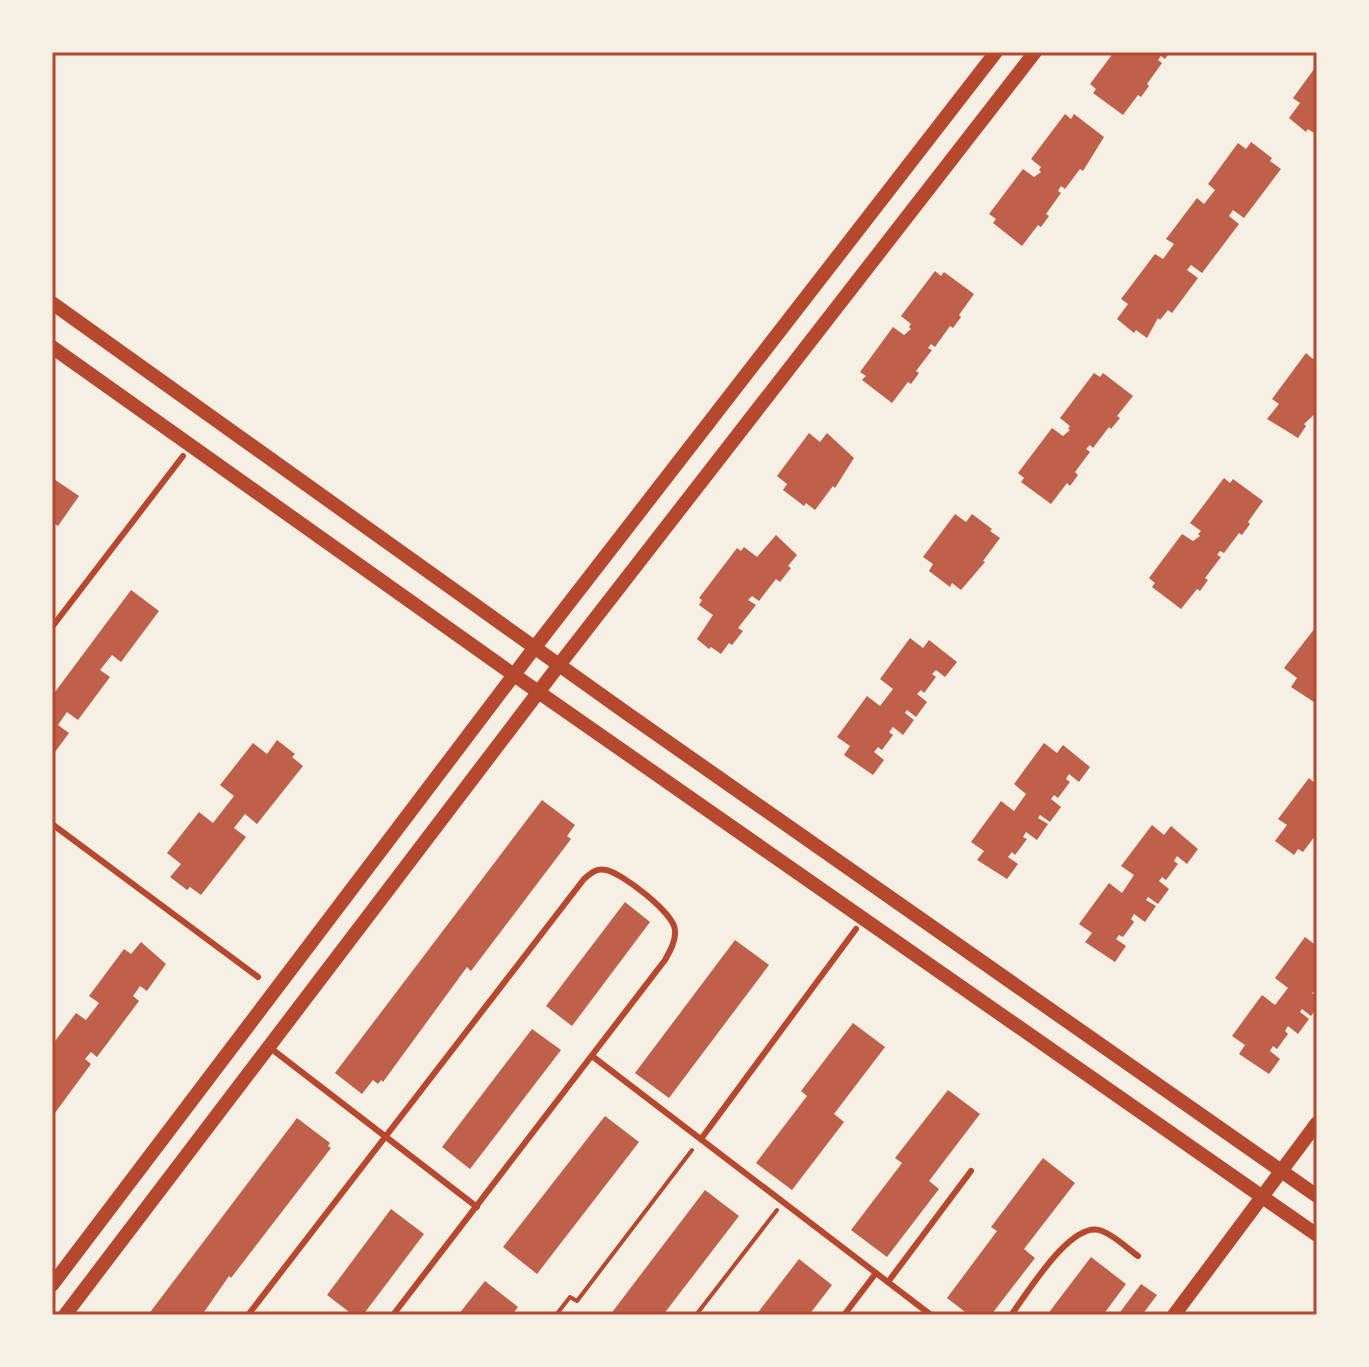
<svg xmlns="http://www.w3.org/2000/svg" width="1369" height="1367" font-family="Signika,sans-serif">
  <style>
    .building { fill: #bf614a }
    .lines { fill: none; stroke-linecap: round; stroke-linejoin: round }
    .path { stroke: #b5482f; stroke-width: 4 }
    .service { stroke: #b5482f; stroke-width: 6 }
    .tertiary { stroke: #b5482f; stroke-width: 14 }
    .neatline { fill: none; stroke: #b5482f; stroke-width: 3 }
  </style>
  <rect width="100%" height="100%" fill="#f6efe4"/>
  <g class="building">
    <polygon points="1114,52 1170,52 1165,59 1161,56 1158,60 1162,63 1147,84 1149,86 1141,97 1138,95 1123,115 1093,93 1096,89 1090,84"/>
    <polygon points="1317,65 1317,135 1308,129 1306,132 1289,118 1300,103 1293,98"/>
    <polygon points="1065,114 1071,119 1074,114 1104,137 1083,171 1080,169 1065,189 1061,186 1058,191 1061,193 1046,214 1049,216 1041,227 1038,225 1022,246 993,223 996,219 989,214 1023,169 1034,177 1041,172 1039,170 1041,167 1031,159"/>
    <polygon points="1251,142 1272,158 1270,161 1281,169 1244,218 1233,210 1229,216 1239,224 1202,273 1191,265 1187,270 1198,278 1172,313 1168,310 1160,320 1158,318 1147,338 1136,330 1134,333 1117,319 1128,304 1121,299 1155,254 1163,259 1174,244 1166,239 1197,198 1204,204 1215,190 1208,184 1238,143 1246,149"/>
    <polygon points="935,271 941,276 944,272 974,294 959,315 961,317 953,328 950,326 935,347 931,344 928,348 932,350 916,371 919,373 911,384 908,382 892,403 862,380 866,376 860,372 893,327 904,335 911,329 909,327 911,324 901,316"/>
    <polygon points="1306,353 1313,359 1317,354 1317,412 1304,424 1306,426 1298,438 1267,419 1279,404 1272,399"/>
    <polygon points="1094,373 1100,377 1103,373 1133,396 1117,416 1120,418 1111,429 1109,427 1093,448 1090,445 1086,449 1090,452 1075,472 1078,475 1070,486 1067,483 1051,504 1021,482 1024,478 1018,473 1052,428 1063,436 1070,430 1068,429 1070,426 1060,418"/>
    <polygon points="809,433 820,442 827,433 854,458 835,488 833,486 815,510 806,503 804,506 783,490 787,484 777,476"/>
    <polygon points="1224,478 1230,483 1233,479 1263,501 1248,522 1250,524 1242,535 1239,533 1224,553 1220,551 1217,555 1221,557 1205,578 1208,580 1200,591 1197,589 1181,609 1152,587 1155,583 1149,578 1182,534 1193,541 1200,536 1198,534 1201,531 1190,523"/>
    <polygon points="54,479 79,496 58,526 52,522"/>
    <polygon points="955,514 966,522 972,514 992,529 990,531 1000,538 983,561 985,562 961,590 952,583 950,587 929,571 933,564 923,557"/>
    <polygon points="776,535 797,555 788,566 791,568 780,582 776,579 759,601 752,596 748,600 756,605 738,628 743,631 732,645 729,643 721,654 711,647 709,649 697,639 713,615 699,605 702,600 699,598 737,548 741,551 744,547 757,557"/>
    <polygon points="131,590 159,611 121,662 112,655 100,670 110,677 78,720 67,712 58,725 69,733 52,756 52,696"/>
    <polygon points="1315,628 1317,630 1317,704 1291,687 1297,678 1284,668"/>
    <polygon points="910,638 923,648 929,640 957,662 945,677 936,670 932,674 936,677 924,693 921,690 917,694 927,702 916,717 907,710 905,713 914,720 903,735 893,727 889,732 893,735 882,750 878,747 874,752 884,760 873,775 844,755 850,746 837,737 867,696 880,706 893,689 880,679"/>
    <polygon points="277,740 295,754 292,757 303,766 257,824 245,814 234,828 246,837 201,895 190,887 187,890 170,877 181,864 167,853 199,812 213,823 234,796 220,785 253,743 267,754"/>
    <polygon points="1044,743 1057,753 1063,745 1090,767 1079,782 1069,774 1066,779 1070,782 1058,798 1054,795 1051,799 1061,807 1050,822 1040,815 1038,818 1048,824 1037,840 1026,832 1023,837 1027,839 1015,855 1012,852 1008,857 1018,864 1007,879 977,860 984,851 971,842 1001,801 1014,811 1026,794 1014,784"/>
    <polygon points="1309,778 1317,785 1317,837 1315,836 1303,852 1298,849 1294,855 1275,841 1287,825 1278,819"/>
    <polygon points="542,800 575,825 567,836 571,839 471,971 467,967 383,1082 381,1080 378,1084 373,1080 362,1094 335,1073"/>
    <polygon points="1152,825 1164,835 1171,826 1198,849 1187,864 1177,856 1174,861 1178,864 1166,880 1162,877 1159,881 1169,889 1158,904 1148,897 1146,900 1156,906 1145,922 1134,914 1131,919 1134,922 1123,937 1119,935 1116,939 1126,946 1115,962 1085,942 1092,933 1079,924 1109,883 1122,893 1134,875 1121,866"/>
    <polygon points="625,902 650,922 572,1026 546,1006"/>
    <polygon points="1305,937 1317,946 1317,990 1312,993 1317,997 1317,1008 1311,1016 1302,1009 1300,1012 1309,1019 1298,1034 1288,1026 1285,1031 1288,1034 1277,1049 1273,1046 1270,1051 1280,1059 1269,1074 1239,1054 1245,1045 1232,1036 1262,995 1275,1005 1288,988 1275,978"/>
    <polygon points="735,940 769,965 669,1098 635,1073"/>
    <polygon points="141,942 166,964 147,991 140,986 133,996 139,1001 97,1057 91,1052 85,1059 91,1064 52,1117 52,1045 76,1013 86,1020 99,1003 89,996 124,949 131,954"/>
    <polygon points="853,1023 885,1047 834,1114 844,1122 792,1190 756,1163 807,1096 801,1091"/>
    <polygon points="532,1029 561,1050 470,1169 442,1147"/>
    <polygon points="948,1090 980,1114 929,1181 939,1189 887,1257 851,1230 902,1163 895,1158"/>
    <polygon points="605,1116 639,1142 537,1274 503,1247"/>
    <polygon points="297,1118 330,1143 328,1146 331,1148 231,1278 229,1276 202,1315 148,1315"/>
    <polygon points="1043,1158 1075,1183 1024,1249 1035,1258 991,1315 969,1315 947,1298 997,1231 991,1227"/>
    <polygon points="705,1190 739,1216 663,1315 610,1315"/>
    <polygon points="391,1209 424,1234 363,1315 353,1315 327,1295"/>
    <polygon points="1091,1257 1126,1284 1103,1315 1047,1315"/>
    <polygon points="799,1259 832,1285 809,1315 756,1315"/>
    <polygon points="485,1281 518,1307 512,1315 458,1315"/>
    <polygon points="1141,1284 1157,1295 1142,1315 1118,1315"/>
  </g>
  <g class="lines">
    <g class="path">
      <polyline points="556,1315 570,1297 577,1301 692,1150"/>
      <polyline points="696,1315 777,1210"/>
    </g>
    <g class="service">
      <polyline points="52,627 183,456"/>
      <polyline points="52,824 258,977"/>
      <polyline points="273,1050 477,1207"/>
      <polyline points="592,1056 931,1315"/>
      <polyline points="701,1139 856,929"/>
      <polyline points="888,1282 971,1171"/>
      <path d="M 248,1315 L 584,879 C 591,873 596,868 606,870 C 622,873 674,913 675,930 C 676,941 670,951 665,960 L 393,1315"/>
      <polyline points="844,1315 876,1273"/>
      <path d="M 1011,1315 C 1027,1294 1072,1218 1102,1231 C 1115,1236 1127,1248 1138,1256"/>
    </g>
    <g class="tertiary">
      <polyline points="52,303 625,712 1317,1196"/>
      <polyline points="52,347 514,675 1317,1235"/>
      <polyline points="52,1285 535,647 996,52"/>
      <polyline points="65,1315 559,665 1035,52"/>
      <polyline points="1174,1315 1317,1123"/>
    </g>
  </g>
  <rect width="1369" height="1367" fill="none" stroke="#f6efe4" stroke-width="108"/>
  <rect x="54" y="54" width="1261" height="1259" class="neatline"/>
</svg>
